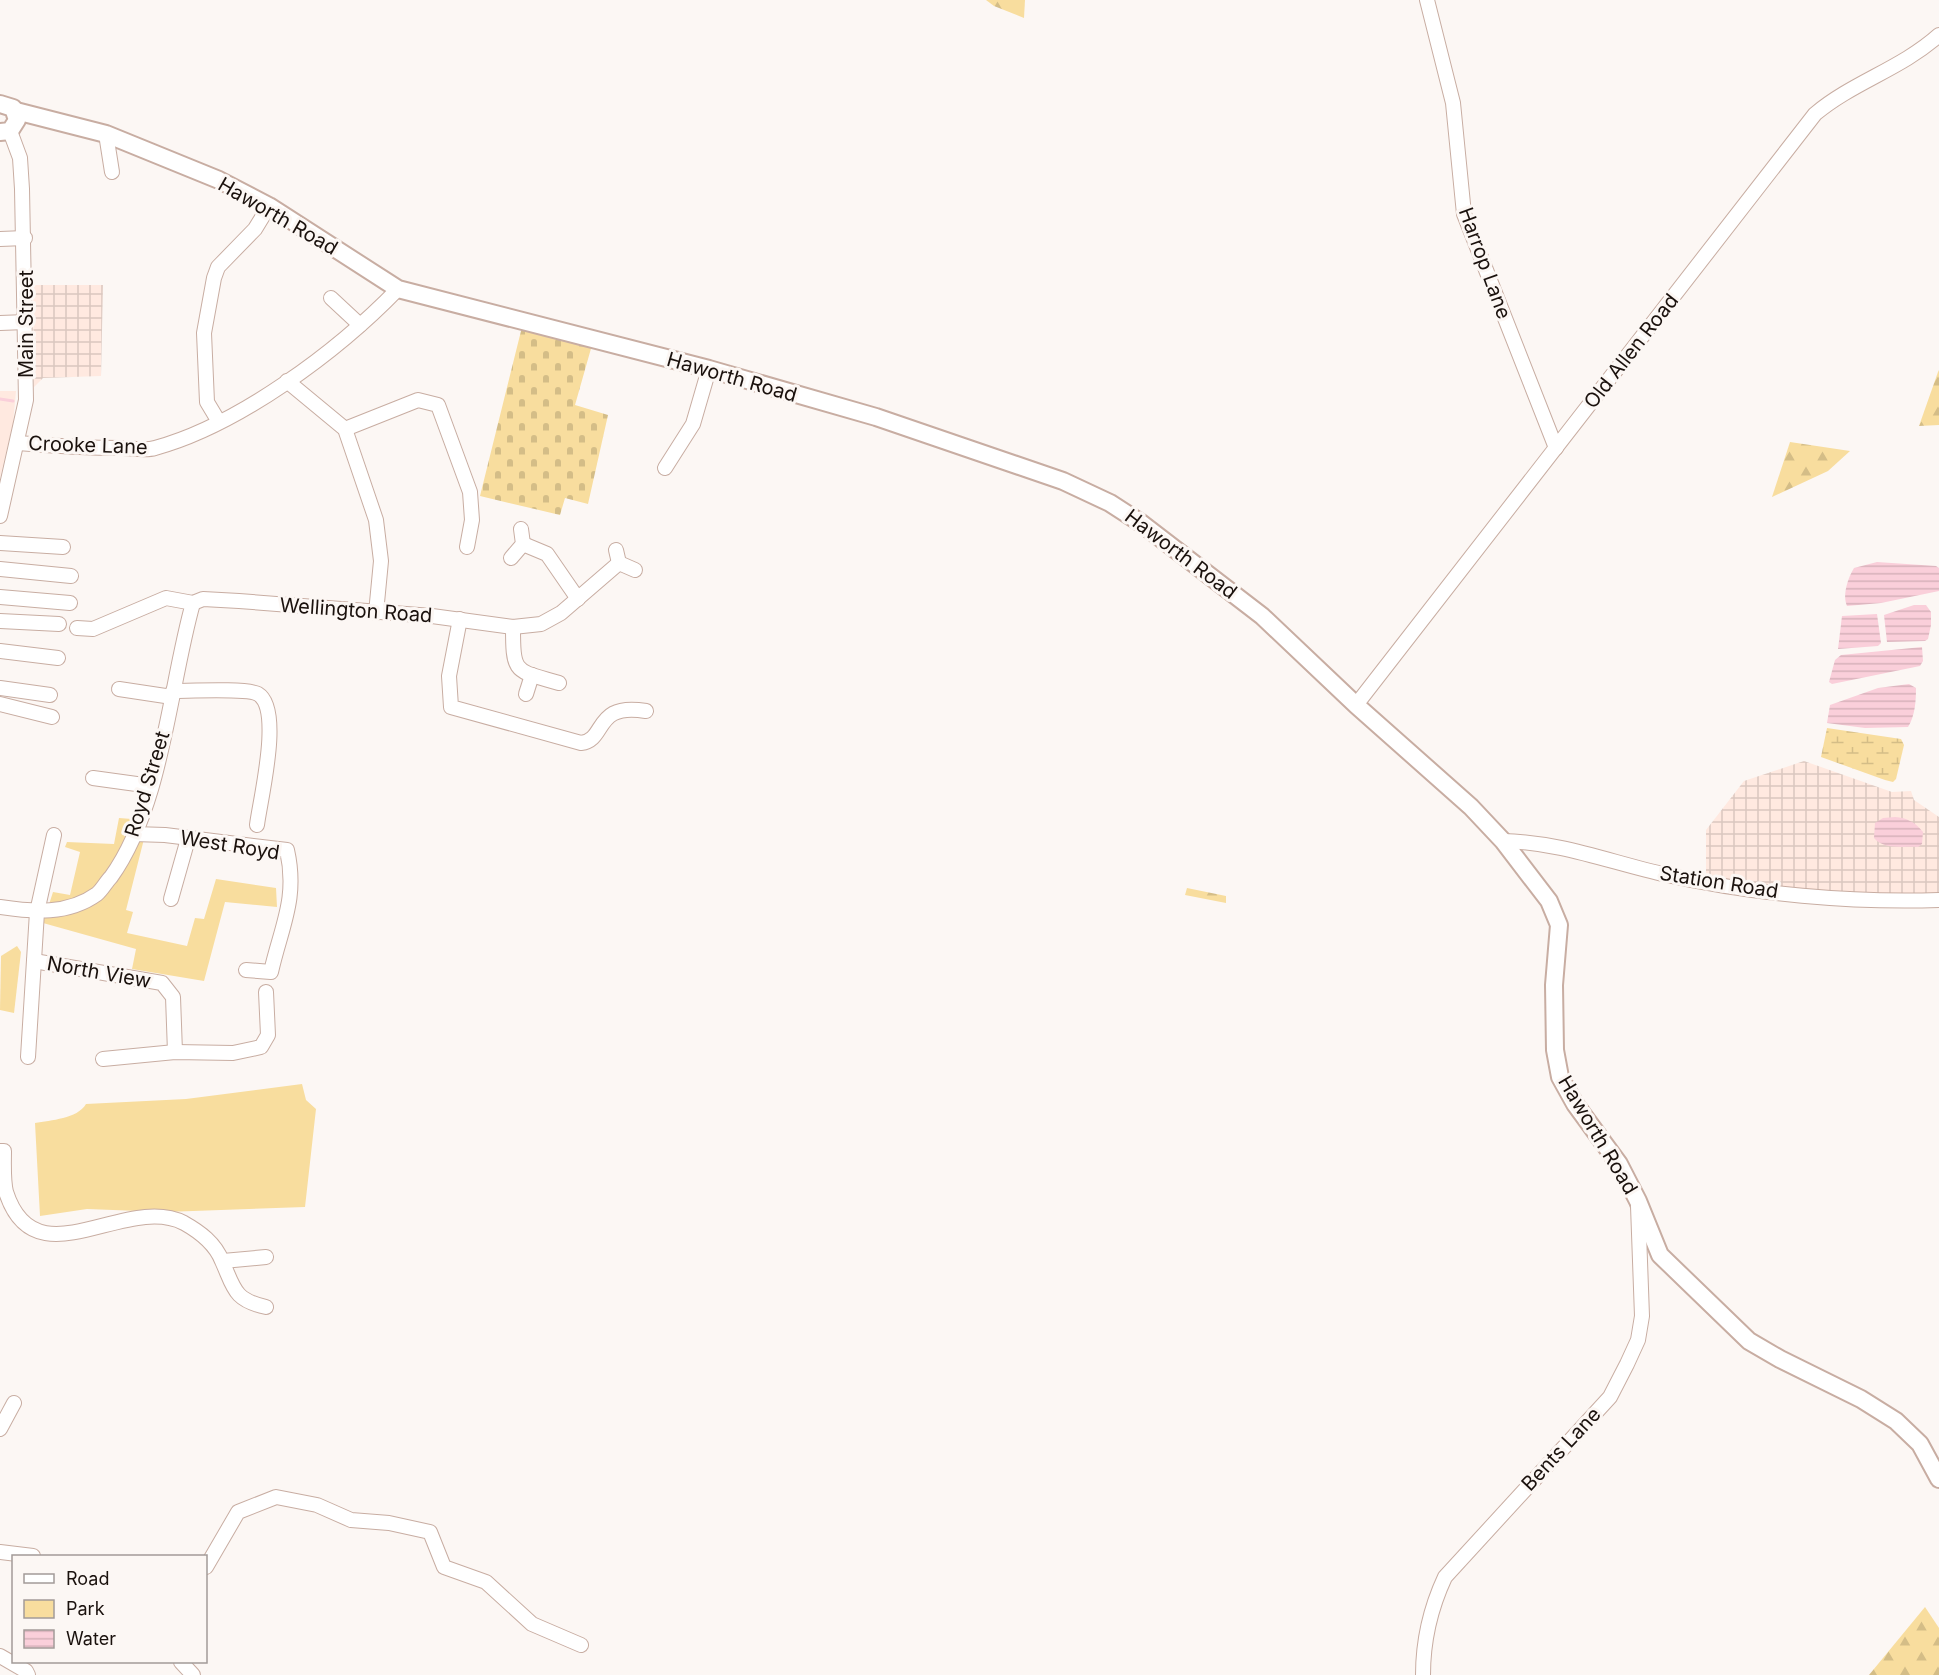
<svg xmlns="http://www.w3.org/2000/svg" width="1939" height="1675" font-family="Inter,sans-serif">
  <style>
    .built { fill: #ffe9e0 }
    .industrial { fill: url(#industrial-grid) }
    .forest { fill: url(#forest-firs) }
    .wetland { fill: url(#wetland-marsh) }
    .cemetery { fill: url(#cemetery-stones) }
    .green { fill: #f8dd9e }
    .water { fill: url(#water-rules) }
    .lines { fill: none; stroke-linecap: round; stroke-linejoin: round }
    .stream { stroke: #facfda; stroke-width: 3 }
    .minor-casing { stroke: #c8ada2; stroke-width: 16 }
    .major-casing { stroke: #c8ada2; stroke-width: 20 }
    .minor { stroke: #fff; stroke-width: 14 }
    .major { stroke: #fff; stroke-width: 16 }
    .labels { text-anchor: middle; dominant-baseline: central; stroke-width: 6; stroke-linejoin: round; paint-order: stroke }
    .street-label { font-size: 20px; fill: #1a110d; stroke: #fcf7f4 }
  </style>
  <defs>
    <pattern id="industrial-grid" width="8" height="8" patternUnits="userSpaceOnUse" patternTransform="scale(1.5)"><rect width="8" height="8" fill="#ffe9e0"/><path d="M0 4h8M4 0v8" fill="none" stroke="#dac7bf"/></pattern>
    <pattern id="forest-firs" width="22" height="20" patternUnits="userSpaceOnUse" patternTransform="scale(1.5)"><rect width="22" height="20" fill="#f8dd9e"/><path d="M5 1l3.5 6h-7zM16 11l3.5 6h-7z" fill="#d4bd87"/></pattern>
    <pattern id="wetland-marsh" width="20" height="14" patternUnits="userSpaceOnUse" patternTransform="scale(1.5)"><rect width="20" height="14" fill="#f8dd9e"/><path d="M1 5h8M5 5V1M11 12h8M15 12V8" fill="none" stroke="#d4bd87"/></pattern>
    <pattern id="cemetery-stones" width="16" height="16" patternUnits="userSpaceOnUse" patternTransform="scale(1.5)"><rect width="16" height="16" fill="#f8dd9e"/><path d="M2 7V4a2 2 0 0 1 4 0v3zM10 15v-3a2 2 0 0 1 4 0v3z" fill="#d4bd87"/></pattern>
    <pattern id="water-rules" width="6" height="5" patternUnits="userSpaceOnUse" patternTransform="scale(1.5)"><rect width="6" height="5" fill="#facfda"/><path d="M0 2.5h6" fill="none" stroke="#d6b1ba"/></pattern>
  </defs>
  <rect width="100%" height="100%" fill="#fcf7f4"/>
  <polygon class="built" points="0,391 16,391 13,423 0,478"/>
  <g class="industrial">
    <polygon points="33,285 103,285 101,376 43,378 34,387"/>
    <polygon points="1804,761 1892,792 1911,791 1914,800 1939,817 1939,895 1864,896 1706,879 1706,830 1744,781"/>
  </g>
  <g class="forest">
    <polygon points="986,0 1025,0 1024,18 994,6"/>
    <polygon points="1939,370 1939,425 1919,426 1938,372"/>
    <polygon points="1790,442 1850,451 1828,471 1772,497"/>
    <polygon points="1187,888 1226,896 1226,903 1185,895"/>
    <polygon points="1925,1607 1939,1628 1939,1675 1869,1675"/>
  </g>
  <polygon class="wetland" points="1827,728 1901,739 1904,745 1896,779 1893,782 1885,780 1821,757"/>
  <polygon class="cemetery" points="522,327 592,345 575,405 608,415 588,504 565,498 560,515 480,496"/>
  <g class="green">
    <polygon points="119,818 132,819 124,836 144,839 126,910 133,912 127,933 187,946 195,918 204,919 216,879 276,888 277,907 225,902 204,981 132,969 136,949 43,923 53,892 70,895 80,852 65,847 67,842 114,844"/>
    <polygon points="17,946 21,952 14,1013 0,1010 1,956"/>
    <path d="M 302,1084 L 306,1100 L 316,1109 L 305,1207 L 165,1212 L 87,1209 L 40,1216 L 35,1123 C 51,1120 77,1119 86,1104 L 186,1099 Z"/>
  </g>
  <g class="water">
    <path d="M 1877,562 L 1936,566 L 1939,568 L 1939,591 L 1881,603 L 1847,606 C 1842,595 1848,578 1854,568 Z"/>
    <polygon points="1914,605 1926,605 1931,612 1931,625 1928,639 1925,641 1887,642 1884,615"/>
    <polygon points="1877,614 1881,643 1878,646 1838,649 1842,616"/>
    <polygon points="1922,647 1923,661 1920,666 1832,684 1829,682 1835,660 1841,655"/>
    <path d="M 1909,684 L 1916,688 C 1916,701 1915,716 1908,727 L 1865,728 L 1827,723 L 1830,705 L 1878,688 Z"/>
    <path d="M 1895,817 C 1907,818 1915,822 1923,832 L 1922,844 L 1918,847 C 1903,846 1884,850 1874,838 L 1875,823 L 1883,818 Z"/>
  </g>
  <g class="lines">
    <polyline class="stream" points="0,399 13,401"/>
    <defs>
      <g id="minor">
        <polyline points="1427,0 1453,103 1464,214 1556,448"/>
        <polyline points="106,134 112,172"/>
        <polyline points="0,239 25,238"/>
        <polyline points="331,298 360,325"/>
        <polyline points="0,323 26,322"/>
        <polyline points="287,381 345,429 376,520 381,561 376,613"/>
        <polyline points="219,422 207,402 204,333 214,278 218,267 255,229 269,206"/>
        <polyline points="345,429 418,400 438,405 470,492 472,520 467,547"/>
        <path d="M 18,443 C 53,446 87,448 123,448 C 133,448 145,451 155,448 C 239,425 338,351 398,289"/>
        <polyline points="665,468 693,424 709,369"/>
        <polyline points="0,516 26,400 22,189 20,158 10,131"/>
        <polyline points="0,543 63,547"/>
        <polyline points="523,544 547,554 578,599"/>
        <polyline points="616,550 619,563 635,570"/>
        <polyline points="511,558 523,544 521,529"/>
        <polyline points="0,569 71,576"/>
        <polyline points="0,597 70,603"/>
        <path d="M 460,619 L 449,676 L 451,707 L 581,743 C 607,740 593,702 646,711"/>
        <polyline points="0,621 59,624"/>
        <path d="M 513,627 C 513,675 515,670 559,683"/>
        <polyline points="77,628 93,629 166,598 193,603 203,599 239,601 432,616 513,627 541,624 561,613 619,563"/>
        <polyline points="0,651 58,658"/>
        <polyline points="0,688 50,695"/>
        <polyline points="119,689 172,697"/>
        <path d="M 173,691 C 189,691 247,688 258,694 C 283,709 260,800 257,825"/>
        <polyline points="526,694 532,675"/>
        <polyline points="0,704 52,717"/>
        <path d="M 1356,705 L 1815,114 C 1853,82 1901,69 1939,35"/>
        <polyline points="93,778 151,786"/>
        <path d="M 134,834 L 165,835 L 287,850 C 298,899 281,927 271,972 L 246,970"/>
        <path d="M 1503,841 C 1561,842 1612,863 1667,875 C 1752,894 1852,903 1939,900"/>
        <polyline points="171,899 188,839"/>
        <path d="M 0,907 C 33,912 68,915 97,894 C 102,890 106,882 111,877 C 163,804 169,688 193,603"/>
        <polyline points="34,961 162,983 173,997 175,1052"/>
        <polyline points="28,1057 37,912 54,835"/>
        <polyline points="103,1059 175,1052 233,1053 261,1047 268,1035 266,992"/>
        <path d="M 0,1151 L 4,1151 C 4,1163 3,1180 6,1192 C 35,1283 125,1193 184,1223 C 200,1232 215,1243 222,1261 C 234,1287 233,1300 266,1307"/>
        <polyline points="223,1261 266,1257"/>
        <polyline points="0,1429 14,1403"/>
        <polyline points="0,1552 33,1556"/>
        <polyline points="206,1567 238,1512 276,1497 317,1505 351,1520 389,1523 430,1532 444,1567 486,1582 532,1624 581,1645"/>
        <polyline points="0,1656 26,1671 28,1675"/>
        <polyline points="181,1662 193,1675"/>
        <path d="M 1423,1675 C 1423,1641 1431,1607 1445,1577 L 1610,1397 L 1627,1364 L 1638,1340 L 1642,1316 L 1638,1206"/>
      </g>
      <g id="major">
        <polyline points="0,104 13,108 17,120 10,131 0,132"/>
        <polyline points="16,111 106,134 219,180 269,206 398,289 709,369 876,417 1063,481 1110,503 1141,523 1262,616 1356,705 1471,807 1503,841 1549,901 1559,925 1554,985 1555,1050 1560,1077 1575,1104 1619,1164 1638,1201 1660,1255 1749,1341 1780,1359 1861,1399 1896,1421 1920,1444 1939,1479"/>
      </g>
    </defs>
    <use href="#minor" class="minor-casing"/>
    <use href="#major" class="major-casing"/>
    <use href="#minor" class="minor"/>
    <use href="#major" class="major"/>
  </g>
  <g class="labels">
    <g class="street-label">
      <text transform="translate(278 216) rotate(30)">Haworth Road</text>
      <text transform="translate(1485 263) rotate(70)">Harrop Lane</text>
      <text transform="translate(26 324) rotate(-90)">Main Street</text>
      <text transform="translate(1631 351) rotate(-52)">Old Allen Road</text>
      <text transform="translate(732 377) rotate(16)">Haworth Road</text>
      <text transform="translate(88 445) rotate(2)">Crooke Lane</text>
      <text transform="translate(1181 554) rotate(37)">Haworth Road</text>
      <text transform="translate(356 610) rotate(4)">Wellington Road</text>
      <text transform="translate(147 784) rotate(-73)">Royd Street</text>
      <text transform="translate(230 845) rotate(9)">West Royd</text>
      <text transform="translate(1719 882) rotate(9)">Station Road</text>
      <text transform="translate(99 972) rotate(10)">North View</text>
      <text transform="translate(1598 1135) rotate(59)">Haworth Road</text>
      <text transform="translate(1561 1449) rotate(-47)">Bents Lane</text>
    </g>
  </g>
  <rect x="12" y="1555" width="195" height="108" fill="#fcf7f4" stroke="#a29b98" stroke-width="1.5"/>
  <rect x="24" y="1574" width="30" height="9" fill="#ffffff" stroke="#a29b98" stroke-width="1.5"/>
  <text x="66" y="1585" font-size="18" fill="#1a110d">Road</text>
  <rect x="24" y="1600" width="30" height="18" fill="#f8dd9e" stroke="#a29b98" stroke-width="1.5"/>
  <text x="66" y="1615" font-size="18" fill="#1a110d">Park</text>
  <rect x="24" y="1630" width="30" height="18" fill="url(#water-rules)" stroke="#a29b98" stroke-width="1.5"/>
  <text x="66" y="1645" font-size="18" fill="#1a110d">Water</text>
</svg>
